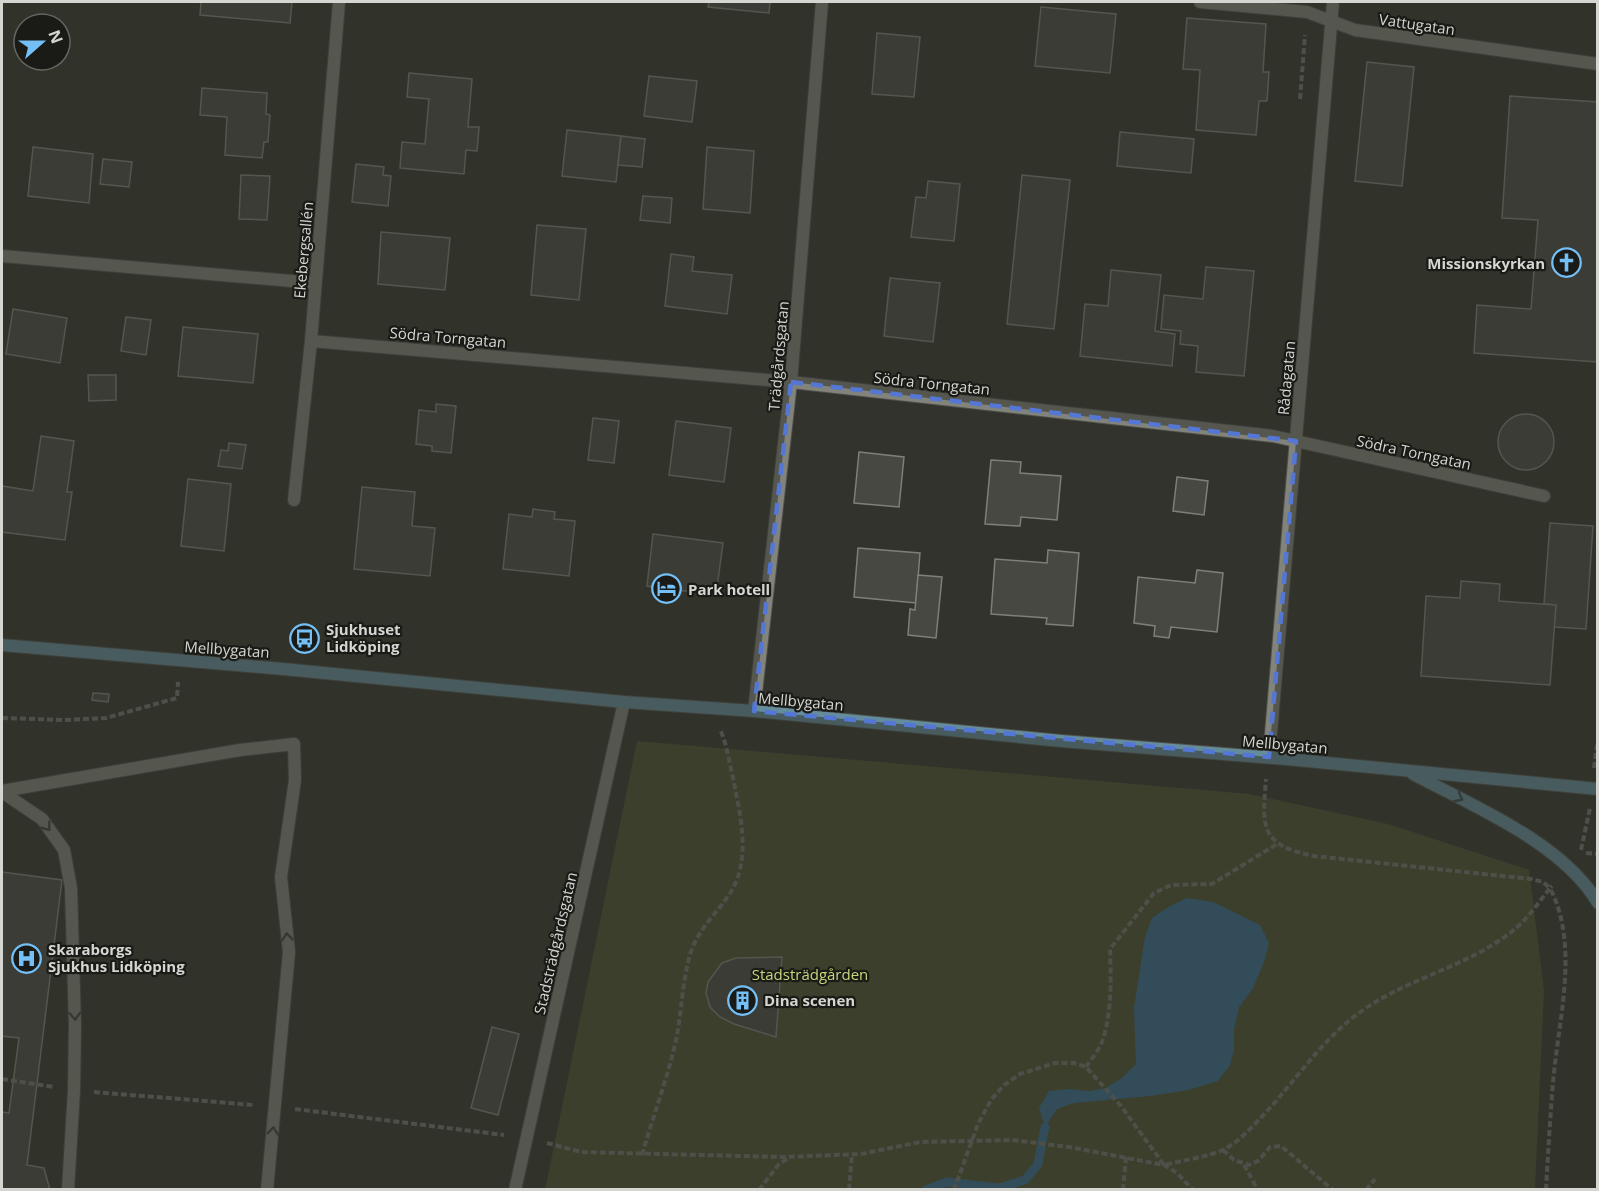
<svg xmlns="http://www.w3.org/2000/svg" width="1599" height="1191" font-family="'Open Sans',sans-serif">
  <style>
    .green { fill: #484f2b }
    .water { fill: #336b90 }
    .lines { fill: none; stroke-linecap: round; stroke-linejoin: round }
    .stream { stroke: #336b90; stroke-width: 9 }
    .building { fill: #464841; stroke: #7e8078; stroke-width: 1.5 }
    .lane-casing { stroke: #4e4f4a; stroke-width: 14 }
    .street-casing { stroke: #4e4f4a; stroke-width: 14 }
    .secondary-casing { stroke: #4e4f4a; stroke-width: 14 }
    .path { stroke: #71726c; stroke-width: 4; stroke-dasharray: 6 3; stroke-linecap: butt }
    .lane { stroke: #82847b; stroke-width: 12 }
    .street { stroke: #82847b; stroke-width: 12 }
    .secondary { stroke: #648c9b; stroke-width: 12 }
    .oneway { stroke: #38484c }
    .oneway2 { stroke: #3e3f3a }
    .marked { fill: none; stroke: #5477d6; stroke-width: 4.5; stroke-dasharray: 12 8; stroke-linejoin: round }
    .labels { text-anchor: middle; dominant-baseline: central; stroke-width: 4.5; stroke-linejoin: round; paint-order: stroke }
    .street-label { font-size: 15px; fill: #d5d6d1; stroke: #1a1a17 }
    .poi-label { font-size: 15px; font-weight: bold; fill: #d5d6d1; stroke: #1a1a17; text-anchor: start }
    .park-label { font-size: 15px; fill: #c6d57d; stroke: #1a1a17 }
  </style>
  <rect width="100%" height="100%" fill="#32332c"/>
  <polygon class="green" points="637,741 1249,794 1388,824 1529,870 1544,991 1535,1189 545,1190"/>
  <polygon class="water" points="1187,898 1213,902 1260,925 1269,943 1264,962 1253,988 1239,1007 1234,1029 1234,1049 1230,1065 1218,1081 1188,1090 1150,1096 1074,1103 1057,1109 1045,1127 1039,1108 1049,1091 1068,1089 1090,1091 1106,1088 1122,1078 1136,1064 1134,1008 1145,937 1152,918 1170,906"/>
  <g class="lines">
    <polyline class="stream" points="926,1190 947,1182 999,1188 1025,1180 1038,1164 1045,1127"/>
  </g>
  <g class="building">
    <polygon points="201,2 292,2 290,23 200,15"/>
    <polygon points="709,2 770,2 769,13 708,7"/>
    <polygon points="1041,7 1116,14 1110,73 1035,66"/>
    <polygon points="1187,18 1266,24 1263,72 1269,72 1267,101 1259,101 1256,135 1196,130 1200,70 1183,69"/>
    <polygon points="877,33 920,37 914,97 872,94"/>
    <polygon points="1367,62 1414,67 1402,186 1355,181"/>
    <polygon points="409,73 472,79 468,127 479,127 477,151 466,150 464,174 400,168 402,142 425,144 429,99 407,97"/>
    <polygon points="649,76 697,81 692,122 644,116"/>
    <polygon points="202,88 267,93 266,114 270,115 268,142 264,142 262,158 225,155 227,117 200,115"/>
    <polygon points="1510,96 1598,102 1598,362 1474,353 1477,305 1531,309 1538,220 1502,218"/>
    <polygon points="567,130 621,136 616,182 562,176"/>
    <polygon points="1120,132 1194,139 1191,173 1117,166"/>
    <polygon points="621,136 645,139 642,167 618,165"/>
    <polygon points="33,147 93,154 89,203 28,196"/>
    <polygon points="707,147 754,151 750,213 703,209"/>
    <polygon points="103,159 132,162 129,187 100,184"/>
    <polygon points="356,164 384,167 383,175 391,176 388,206 352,202"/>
    <polygon points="241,175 270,176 267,220 239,219"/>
    <polygon points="1022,175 1070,180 1054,329 1007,324"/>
    <polygon points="928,181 960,184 954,241 911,237 916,197 926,198"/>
    <polygon points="643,196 672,198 670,223 640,220"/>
    <polygon points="537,225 586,229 579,300 531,295"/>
    <polygon points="381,232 450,238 445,290 378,284"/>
    <polygon points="671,254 694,257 692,271 732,275 727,314 665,306"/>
    <polygon points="1206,267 1254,271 1244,376 1196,372 1198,346 1180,344 1181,331 1161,329 1164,295 1203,299"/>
    <polygon points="1111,270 1161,275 1155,331 1175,334 1172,366 1080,356 1085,304 1108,306"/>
    <polygon points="890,278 940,283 933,342 884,336"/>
    <polygon points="13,309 67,318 60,363 6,354"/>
    <polygon points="126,317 151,320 146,355 121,351"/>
    <polygon points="183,327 258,334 253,383 178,376"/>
    <polygon points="88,375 116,375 116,400 89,401"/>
    <polygon points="436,404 456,406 451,453 432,451 432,446 416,444 419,410 436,412"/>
    <circle cx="1526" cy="442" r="28"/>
    <polygon points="593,418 619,421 614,463 588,460"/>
    <polygon points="676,421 731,428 724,482 669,475"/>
    <polygon points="41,436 74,441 67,492 72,492 65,540 2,532 2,486 33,491"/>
    <polygon points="229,443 246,445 242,469 218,466 221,450 228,451"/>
    <polygon points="859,452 904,457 899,507 854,503"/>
    <polygon points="991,460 1021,462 1020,473 1061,476 1057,520 1021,517 1020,526 985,524"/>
    <polygon points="1177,477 1208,481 1204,515 1173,511"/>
    <polygon points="188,479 231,484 224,551 181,546"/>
    <polygon points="362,487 415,492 412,526 435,528 430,576 354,569"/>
    <polygon points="533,509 555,512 554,519 575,521 569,576 503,569 509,514 532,517"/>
    <polygon points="1550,523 1593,526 1586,629 1554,627 1556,605 1544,604"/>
    <polygon points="653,534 723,543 716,595 647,586"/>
    <polygon points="858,548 920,553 916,603 854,597"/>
    <polygon points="1048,550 1079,553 1073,626 1046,624 1047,618 991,614 995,559 1047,563"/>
    <polygon points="1197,570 1223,573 1217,632 1171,627 1169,638 1154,636 1155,626 1134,623 1138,577 1195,583"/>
    <polygon points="918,575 942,577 936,638 908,635 910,609 915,610"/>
    <polygon points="1461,581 1500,584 1499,601 1556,605 1550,685 1421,676 1426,596 1460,598"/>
    <polygon points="93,693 109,694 108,702 92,700"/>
    <polygon points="2,872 62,880 27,1165 44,1168 50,1190 2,1190 2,1112 9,1113 19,1038 2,1036"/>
    <polygon points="782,957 776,1037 734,1024 720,1017 710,1007 706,993 708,982 722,963 736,958"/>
    <polygon points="492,1027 519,1034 498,1115 471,1108"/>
  </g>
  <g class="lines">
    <defs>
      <g id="lane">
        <polyline points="2,791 240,750 294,744 295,780 281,877 289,952 267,1190"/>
        <polyline points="2,792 42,819 64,850 71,888 75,1025 74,1090 68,1190"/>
        <polyline points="515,1190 624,702"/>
      </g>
      <g id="street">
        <polyline points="1200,2 1307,12 1355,30 1598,64"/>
        <polyline points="2,256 315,283"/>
        <polyline points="311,341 791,382 1273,436 1544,496"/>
        <polyline points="294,500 311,341 339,2"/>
        <polyline points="754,711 791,382 822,2"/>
        <polyline points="1269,757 1333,2"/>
      </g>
      <g id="secondary">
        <polyline points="2,645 283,669 624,702 754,711 1061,741 1286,759 1598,789"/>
        <path d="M 1413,774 C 1473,806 1563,843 1598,903"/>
      </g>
    </defs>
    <use href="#lane" class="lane-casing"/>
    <use href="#street" class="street-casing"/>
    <use href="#secondary" class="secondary-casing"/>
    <g class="path">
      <polyline points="1300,99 1305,35"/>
      <polyline points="2,718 64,720 106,718 177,698 178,682"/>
      <polyline points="1594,768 1598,739"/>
      <polyline points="1581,850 1590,808"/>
      <polyline points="1586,853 1598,854"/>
      <path d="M 1086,1067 C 1092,1058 1100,1049 1103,1039 C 1112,1011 1111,978 1110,949 L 1154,893 L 1171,885 L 1212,884 L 1277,844"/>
      <polyline points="2,1079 54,1087"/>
      <polyline points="94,1092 254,1105"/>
      <polyline points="295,1109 504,1135"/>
      <polyline points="547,1143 581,1152 783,1157 861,1154 920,1142 1012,1140 1069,1147 1164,1165 1177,1173 1193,1190"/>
      <polyline points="1223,1150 1234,1160 1249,1165 1258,1161 1270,1147 1281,1146 1333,1190"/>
      <path d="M 642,1155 C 652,1120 665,1085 674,1049 C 682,1018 681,986 690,955 C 697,929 719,912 732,890 C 751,857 740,813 733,778 C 729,761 727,745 720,729"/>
      <polyline points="1244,1165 1258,1190"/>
      <polyline points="759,1190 779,1164 789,1158"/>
      <polyline points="849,1190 852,1155"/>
      <path d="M 954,1190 L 978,1124 L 991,1100 L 1004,1085 L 1020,1074 L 1055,1063 L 1074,1063 L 1086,1067 L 1121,1106 L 1164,1165 C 1180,1161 1211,1156 1225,1149 C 1242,1139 1256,1123 1269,1109 C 1298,1077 1323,1039 1359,1013 C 1406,978 1469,967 1515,929 C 1529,917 1539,902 1550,888 L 1543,882 L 1531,879 L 1314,856 C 1260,845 1262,828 1266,779"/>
      <polyline points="1123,1190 1126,1157"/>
      <polyline points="1366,1190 1375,1179"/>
      <path d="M 1546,1190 C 1548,1154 1550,1119 1553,1083 C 1558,1021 1580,946 1550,888 L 1552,886"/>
    </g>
    <use href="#lane" class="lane"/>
    <use href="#street" class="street"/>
    <use href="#secondary" class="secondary"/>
  </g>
  <defs><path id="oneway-chevron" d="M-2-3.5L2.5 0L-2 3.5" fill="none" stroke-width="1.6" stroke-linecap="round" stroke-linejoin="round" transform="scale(1.5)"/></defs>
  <use class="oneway" href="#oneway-chevron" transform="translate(1459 798) rotate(28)"/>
  <g class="oneway2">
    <use href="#oneway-chevron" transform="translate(47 827) rotate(53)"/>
    <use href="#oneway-chevron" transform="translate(287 937) rotate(-96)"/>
    <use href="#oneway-chevron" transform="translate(75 1016) rotate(88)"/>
    <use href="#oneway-chevron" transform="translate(273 1131) rotate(-84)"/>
  </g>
  <path d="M0 0H1599V1191H0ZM 791,382 L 1296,441 L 1269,757 L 754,711 Z" fill="#32332c" fill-opacity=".55" fill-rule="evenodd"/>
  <path class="marked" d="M 791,382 L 1296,441 L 1269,757 L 754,711 Z"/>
  <defs>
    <symbol id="church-ring" viewBox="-11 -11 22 22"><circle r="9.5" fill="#1a1a17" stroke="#74c0f6" stroke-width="1.5"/><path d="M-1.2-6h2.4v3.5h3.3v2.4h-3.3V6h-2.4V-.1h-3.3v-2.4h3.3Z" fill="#74c0f6"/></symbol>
    <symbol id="hotel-ring" viewBox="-11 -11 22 22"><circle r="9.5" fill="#1a1a17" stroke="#74c0f6" stroke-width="1.5"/><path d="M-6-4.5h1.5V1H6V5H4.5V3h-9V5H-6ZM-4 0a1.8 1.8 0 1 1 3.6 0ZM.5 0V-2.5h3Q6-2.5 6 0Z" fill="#74c0f6"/></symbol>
    <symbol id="bus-ring" viewBox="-11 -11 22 22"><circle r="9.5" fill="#1a1a17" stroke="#74c0f6" stroke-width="1.5"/><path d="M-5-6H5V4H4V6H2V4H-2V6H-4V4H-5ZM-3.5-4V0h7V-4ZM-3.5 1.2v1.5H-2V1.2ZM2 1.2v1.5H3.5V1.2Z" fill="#74c0f6"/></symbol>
    <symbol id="hospital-ring" viewBox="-11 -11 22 22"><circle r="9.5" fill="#1a1a17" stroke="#74c0f6" stroke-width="1.5"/><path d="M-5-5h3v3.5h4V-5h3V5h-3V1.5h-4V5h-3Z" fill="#74c0f6"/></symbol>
    <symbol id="building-ring" viewBox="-11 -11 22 22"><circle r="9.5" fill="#1a1a17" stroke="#74c0f6" stroke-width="1.5"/><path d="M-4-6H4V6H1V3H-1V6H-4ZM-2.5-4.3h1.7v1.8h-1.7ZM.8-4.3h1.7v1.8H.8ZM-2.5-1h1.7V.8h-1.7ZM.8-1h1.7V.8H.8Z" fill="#74c0f6"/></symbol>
  </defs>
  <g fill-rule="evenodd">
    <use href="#church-ring" x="1550" y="246" width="33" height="33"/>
    <use href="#hotel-ring" x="650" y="572" width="33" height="33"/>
    <use href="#bus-ring" x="288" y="622" width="33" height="33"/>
    <use href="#hospital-ring" x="10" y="942" width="33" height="33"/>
    <use href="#building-ring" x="726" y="984" width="33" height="33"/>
  </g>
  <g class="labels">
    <g class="street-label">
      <text transform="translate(1417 24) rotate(8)">Vattugatan</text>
      <text transform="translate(303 250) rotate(-85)">Ekebergsallén</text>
      <text transform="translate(448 337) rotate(5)">Södra Torngatan</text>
      <text transform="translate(778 356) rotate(-85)">Trädgårdsgatan</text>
      <text transform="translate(1286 378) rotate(-85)">Rådagatan</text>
      <text transform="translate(932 383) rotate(6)">Södra Torngatan</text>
      <text transform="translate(1414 452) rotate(12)">Södra Torngatan</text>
      <text transform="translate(227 649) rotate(4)">Mellbygatan</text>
      <text transform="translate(801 701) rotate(5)">Mellbygatan</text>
      <text transform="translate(1285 744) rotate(5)">Mellbygatan</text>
      <text transform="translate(555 943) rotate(-77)">Stadsträdgårdsgatan</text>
    </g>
    <g class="poi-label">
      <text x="1545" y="263" text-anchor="end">Missionskyrkan</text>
      <text x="688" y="589">Park hotell</text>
      <text x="326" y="629">Sjukhuset<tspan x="326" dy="17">Lidköping</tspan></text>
      <text x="48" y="949">Skaraborgs<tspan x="48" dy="17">Sjukhus Lidköping</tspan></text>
      <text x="764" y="1000">Dina scenen</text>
    </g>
    <g class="park-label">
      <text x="810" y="974">Stadsträdgården</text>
    </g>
  </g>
  <rect width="1599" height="1191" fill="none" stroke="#d5d6d1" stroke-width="6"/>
  <g transform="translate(42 42) rotate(69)"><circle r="28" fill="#1a1a17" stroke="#656561" stroke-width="1.5"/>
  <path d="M0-4.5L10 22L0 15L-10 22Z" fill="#74c0f6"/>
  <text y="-9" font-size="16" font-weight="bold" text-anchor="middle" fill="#d5d6d1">N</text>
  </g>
</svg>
